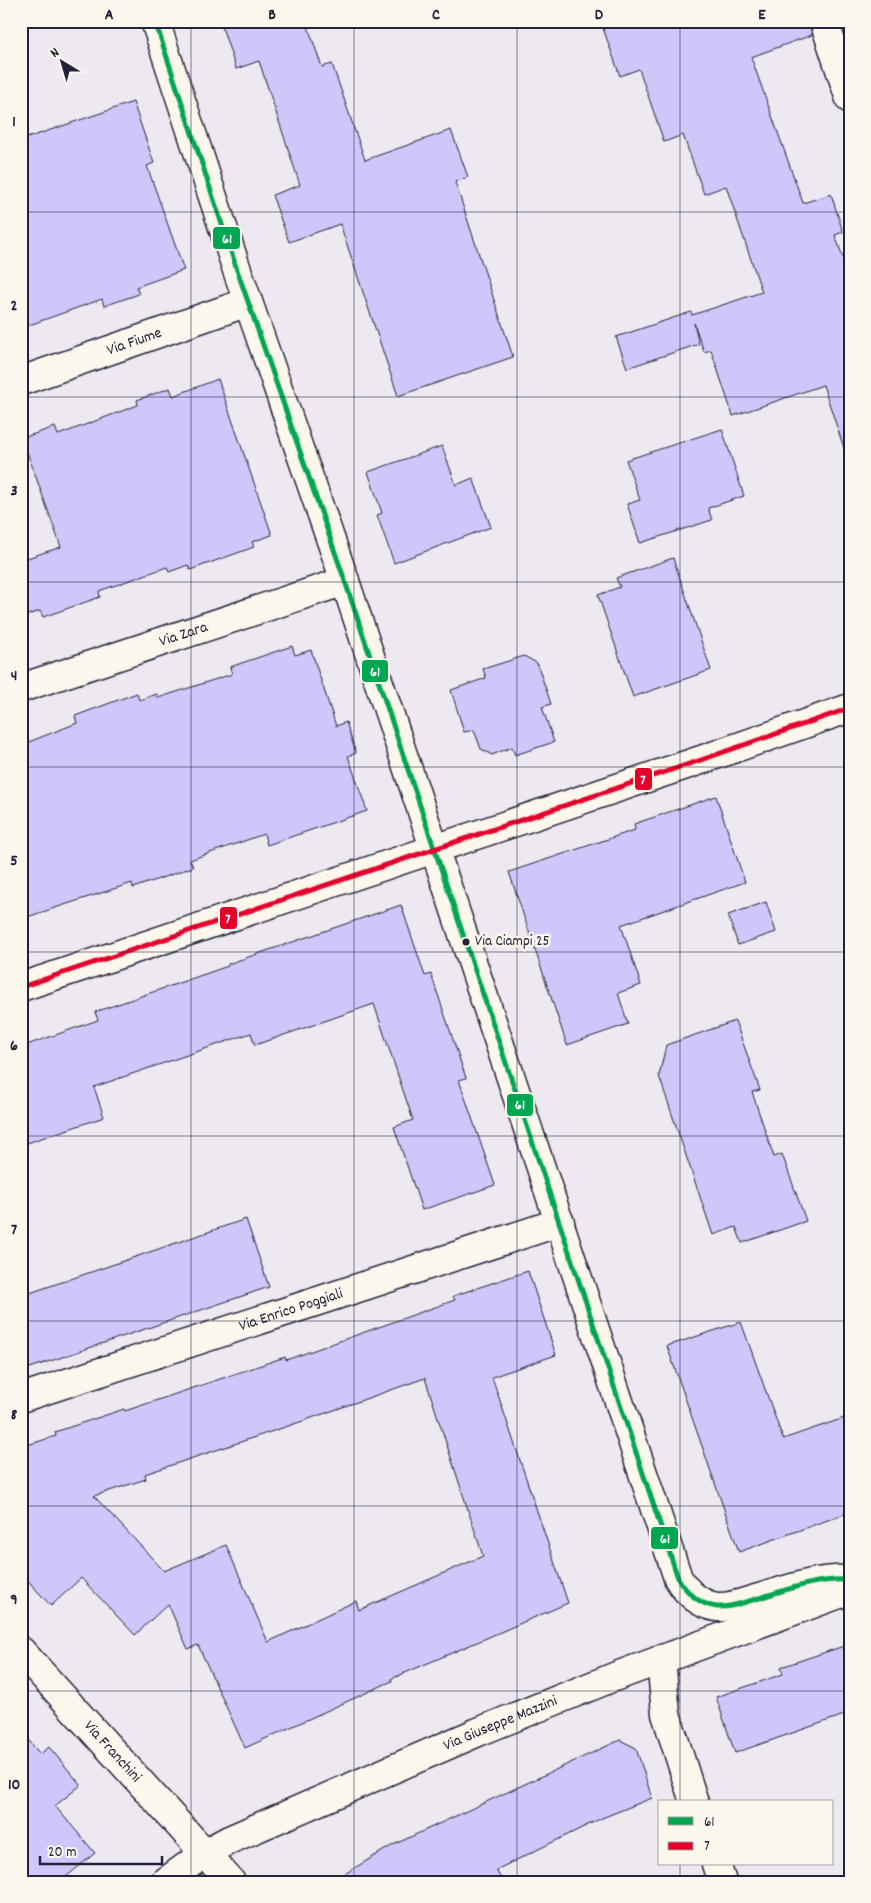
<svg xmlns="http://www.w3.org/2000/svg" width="871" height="1903" font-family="Dekko,sans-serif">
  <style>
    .building { fill: #cfc6f9; stroke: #22223b; fill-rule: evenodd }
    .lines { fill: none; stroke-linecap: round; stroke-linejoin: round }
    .minor-casing { stroke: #22223b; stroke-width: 31 }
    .tertiary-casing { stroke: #22223b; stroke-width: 31 }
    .minor { stroke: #fbf7ec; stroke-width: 28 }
    .tertiary { stroke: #fbf7ec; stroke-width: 28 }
    .bus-1-casing { stroke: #fbf7ec; stroke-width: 9 }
    .bus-2-casing { stroke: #fbf7ec; stroke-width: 9 }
    .bus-1 { stroke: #00a651; stroke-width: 5 }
    .bus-2 { stroke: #e4002b; stroke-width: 5 }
    .grid { fill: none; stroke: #22223b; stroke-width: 1; stroke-opacity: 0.55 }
    .bus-dot { fill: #22223b; stroke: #fbf7ec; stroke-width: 2 }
    .labels { text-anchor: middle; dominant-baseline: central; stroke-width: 5; stroke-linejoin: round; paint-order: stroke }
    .bus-label { font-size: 15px; fill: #22223b; stroke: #fbf7ec; text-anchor: start }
    .street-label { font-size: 16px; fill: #22223b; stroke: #fbf7ec }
    .line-badge { stroke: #fbf7ec; stroke-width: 2 }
    .badge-label { font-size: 14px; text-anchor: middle; font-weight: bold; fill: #fff }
    .neatline { fill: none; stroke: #22223b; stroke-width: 2 }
    .grid-label { font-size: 16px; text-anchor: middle; font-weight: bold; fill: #22223b }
  </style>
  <rect width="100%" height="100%" fill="#eee8f0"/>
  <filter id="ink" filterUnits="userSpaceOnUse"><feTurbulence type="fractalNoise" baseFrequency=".02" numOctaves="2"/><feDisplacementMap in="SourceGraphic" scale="10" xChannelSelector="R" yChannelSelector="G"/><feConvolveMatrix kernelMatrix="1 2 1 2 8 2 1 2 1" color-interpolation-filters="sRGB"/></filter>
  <g filter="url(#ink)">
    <g class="building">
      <polygon points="220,21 306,21 322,67 332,64 365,160 451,130 468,177 455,182 513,357 398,396 340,224 289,242 272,195 300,185 259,61 236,69"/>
      <polygon points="622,21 809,21 812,35 751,57 803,203 831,194 843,232 835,235 850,277 850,447 844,448 823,385 733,416 711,350 704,352 694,323 699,344 627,368 616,337 691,312 692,315 762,292 726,186 704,194 683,135 664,142 639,69 620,76 603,28"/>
      <polygon points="133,102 154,163 147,166 184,270 136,287 139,294 104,306 102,299 21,328 21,140"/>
      <polygon points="218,379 272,535 252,542 254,547 190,570 188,565 169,572 167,567 99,591 100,597 43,617 40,611 21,617 21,560 61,547 22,438 55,427 58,435 138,405 137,400 170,388 173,396"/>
      <polygon points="722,429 744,496 708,508 712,520 640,543 627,504 640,500 626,460"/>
      <polygon points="442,446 456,485 473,478 491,527 394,563 377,515 382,513 368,472"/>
      <polygon points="673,558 711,670 633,697 598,595 620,587 616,578"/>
      <polygon points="292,646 295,655 311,650 336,726 346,722 356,753 348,756 367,811 267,845 264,834 190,860 193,867 133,888 132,883 21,919 21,745 77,723 75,716 137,693 139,700 157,694 158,698 232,674 230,667"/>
      <polygon points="524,656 537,663 551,704 542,707 554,742 515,755 512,747 492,755 481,749 474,730 464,732 451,690 486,678 483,669"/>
      <polygon points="716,796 745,882 621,925 641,985 618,993 628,1024 567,1045 509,872 635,830 634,824"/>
      <polygon points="766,902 776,932 738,945 728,915"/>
      <polygon points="401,905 425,976 431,974 466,1078 459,1080 495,1185 422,1210 394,1127 413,1120 374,1004 255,1045 251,1033 94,1087 104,1117 21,1145 21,1047 98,1020 95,1012 228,966 228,964"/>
      <polygon points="735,1021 760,1090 752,1092 774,1157 782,1154 806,1221 742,1243 736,1227 713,1235 659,1076 666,1045"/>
      <polygon points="246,1219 269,1287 21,1371 21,1296"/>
      <path d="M 528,1271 L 556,1355 L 492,1377 L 568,1603 L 391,1679 L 392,1681 L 245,1748 L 198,1645 L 188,1649 L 168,1604 L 135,1635 L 81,1578 L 51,1606 L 21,1573 L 21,1447 L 56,1436 L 55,1432 L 124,1409 L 125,1411 L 285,1357 L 286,1360 L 455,1300 L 453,1296 ZM 425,1378 L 483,1556 L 359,1610 L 356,1601 L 268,1642 L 226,1545 L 164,1571 L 94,1496 L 146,1479 L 145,1474 L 303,1421 Z"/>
      <polygon points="741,1322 783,1439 850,1416 850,1512 739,1552 667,1346"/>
      <polygon points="844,1646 850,1663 850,1713 735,1753 716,1697 783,1674 781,1667"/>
      <polygon points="21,1731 40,1754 49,1747 81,1785 55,1806 95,1853 60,1882 21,1882"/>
      <polygon points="620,1740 636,1748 652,1798 602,1818 496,1870 503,1882 331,1882 393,1845"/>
    </g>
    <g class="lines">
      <defs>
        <g id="minor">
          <path d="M 155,21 L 237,270 L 345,581 L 678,1578 C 686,1592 700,1605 717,1607 C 731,1608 745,1602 759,1598 C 789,1589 818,1578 850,1580"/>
          <path id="s1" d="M 21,381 L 248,302"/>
          <path id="s2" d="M 21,688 L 345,581"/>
          <polyline points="21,987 701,760 850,708"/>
          <path id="s3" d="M 21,1398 L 560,1222"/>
          <path id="s4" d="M 21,1651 L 231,1882"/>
          <polyline points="661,1659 666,1714 694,1802"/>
          <polyline points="716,1864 722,1882"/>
          <path id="s5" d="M 165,1882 L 205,1853 L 229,1840 L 478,1732 L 614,1677 L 850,1590"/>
        </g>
        <polyline id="tertiary" points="824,21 850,99"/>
      </defs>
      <use href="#minor" class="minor-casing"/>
      <use href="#tertiary" class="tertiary-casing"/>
      <use href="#minor" class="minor"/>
      <use href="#tertiary" class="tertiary"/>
      <defs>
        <path id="bus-1" d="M 155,21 L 237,270 L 345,581 L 678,1578 C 686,1592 700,1605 717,1607 C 731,1608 745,1602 759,1598 C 789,1589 818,1578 850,1580"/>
        <polyline id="bus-2" points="21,987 701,760 850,708"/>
      </defs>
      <use href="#bus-1" class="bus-1-casing"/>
      <use href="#bus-2" class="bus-2-casing"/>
      <use href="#bus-1" class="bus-1"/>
      <use href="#bus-2" class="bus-2"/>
    </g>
  </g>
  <path class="grid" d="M 191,21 L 191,1882M 354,21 L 354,1882M 517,21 L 517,1882M 680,21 L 680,1802M 21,212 L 850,212M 21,397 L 850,397M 21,582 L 850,582M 21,767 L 850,767M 21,952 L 850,952M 21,1136 L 850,1136M 21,1321 L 850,1321M 21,1506 L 850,1506M 21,1691 L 850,1691M 680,1864 L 680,1882"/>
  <circle class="bus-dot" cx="466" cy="942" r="4.5"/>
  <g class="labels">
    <g class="bus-label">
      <text x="475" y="942">Via Ciampi 25</text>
    </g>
    <g class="street-label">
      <text stroke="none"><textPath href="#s1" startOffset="120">Via Fiume</textPath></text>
      <text stroke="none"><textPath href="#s2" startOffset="171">Via Zara</textPath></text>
      <text stroke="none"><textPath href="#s3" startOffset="284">Via Enrico Poggiali</textPath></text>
      <text stroke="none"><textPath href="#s5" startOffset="372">Via Giuseppe Mazzini</textPath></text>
      <text stroke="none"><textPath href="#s4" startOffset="136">Via Franchini</textPath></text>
    </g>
  </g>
  <g class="line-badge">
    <rect x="212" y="226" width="29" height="24" rx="5" fill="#00a651"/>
    <rect x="361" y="659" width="28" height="24" rx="5" fill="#00a651"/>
    <rect x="634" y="767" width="19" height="24" rx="5" fill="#e4002b"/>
    <rect x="219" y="906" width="19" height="24" rx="5" fill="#e4002b"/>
    <rect x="506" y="1093" width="28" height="24" rx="5" fill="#00a651"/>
    <rect x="650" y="1526" width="29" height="24" rx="5" fill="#00a651"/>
  </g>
  <g class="badge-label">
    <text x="227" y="243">61</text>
    <text x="375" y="676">61</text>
    <text x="643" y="784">7</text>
    <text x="228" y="923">7</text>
    <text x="520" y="1109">61</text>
    <text x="665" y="1543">61</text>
  </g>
  <rect width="871" height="1903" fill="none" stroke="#fbf7ec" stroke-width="55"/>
  <rect x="658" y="1800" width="175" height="65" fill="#fbf7ec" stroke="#a4a2a5"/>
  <rect x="668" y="1817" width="25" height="8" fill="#00a651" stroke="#a4a2a5"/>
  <text x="704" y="1826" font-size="15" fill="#22223b">61</text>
  <rect x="668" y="1842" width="25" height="8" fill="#e4002b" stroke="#a4a2a5"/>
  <text x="704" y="1850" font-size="15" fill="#22223b">7</text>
  <g transform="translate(62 62) rotate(322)" stroke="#fbf7ec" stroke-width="4" paint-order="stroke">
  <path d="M0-4L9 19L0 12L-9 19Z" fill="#22223b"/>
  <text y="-8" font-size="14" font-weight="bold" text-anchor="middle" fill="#22223b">N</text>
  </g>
  <path d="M40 1856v8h122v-8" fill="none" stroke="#22223b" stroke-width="2.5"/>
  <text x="48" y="1856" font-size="15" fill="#22223b" stroke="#fbf7ec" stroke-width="4" paint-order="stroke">20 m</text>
  <rect x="28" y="28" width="816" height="1848" class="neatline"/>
  <g class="grid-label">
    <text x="109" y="19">A</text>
    <text x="272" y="19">B</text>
    <text x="436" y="19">C</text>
    <text x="599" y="19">D</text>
    <text x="762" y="19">E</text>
    <text x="14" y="126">1</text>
    <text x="14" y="310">2</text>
    <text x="14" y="495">3</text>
    <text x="14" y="680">4</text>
    <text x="14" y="865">5</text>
    <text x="14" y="1050">6</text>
    <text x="14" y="1234">7</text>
    <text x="14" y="1419">8</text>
    <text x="14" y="1604">9</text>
    <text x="14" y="1789">10</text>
  </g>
</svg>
